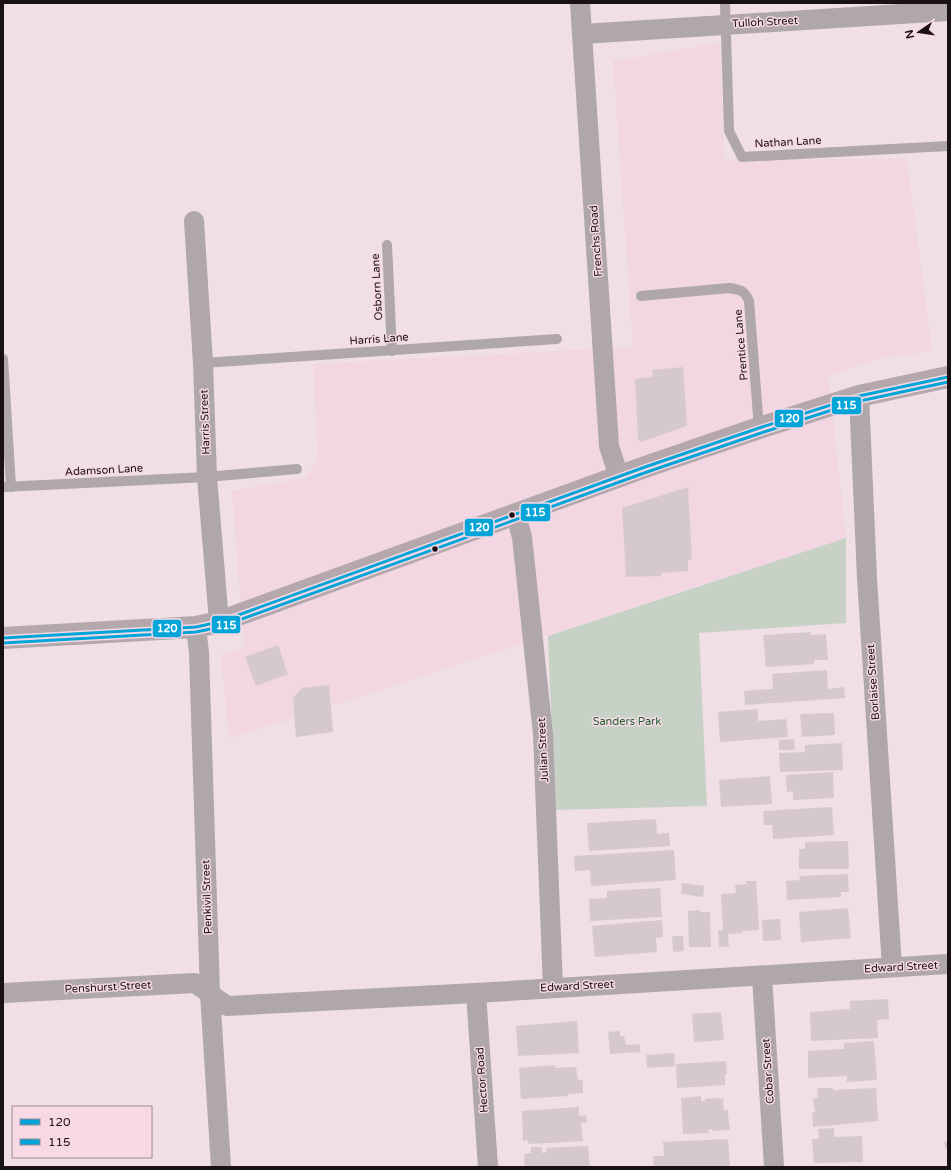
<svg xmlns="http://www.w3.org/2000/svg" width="951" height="1170" font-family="'Varela Round',sans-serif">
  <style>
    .built { fill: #f2d6e1 }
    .green { fill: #c8d1c6 }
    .building { fill: #d6c9ce }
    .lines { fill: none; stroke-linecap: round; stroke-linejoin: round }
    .lane { stroke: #afa7aa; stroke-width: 10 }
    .street { stroke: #afa7aa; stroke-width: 20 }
    .primary { stroke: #b4a8ad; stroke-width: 22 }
    .bus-1-casing { stroke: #f6d9e4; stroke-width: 6 }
    .bus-2-casing { stroke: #f6d9e4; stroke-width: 6 }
    .bus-1 { stroke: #03a5d9; stroke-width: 3 }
    .bus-2 { stroke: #03a5d9; stroke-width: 3 }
    .bus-dot { fill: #1a1115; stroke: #f6d9e4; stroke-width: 1.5 }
    .labels { text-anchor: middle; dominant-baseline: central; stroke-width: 3; stroke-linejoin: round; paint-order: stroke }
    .street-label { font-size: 11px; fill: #1a1115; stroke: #f6d9e4 }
    .park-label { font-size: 11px; fill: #226632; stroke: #f6d9e4 }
    .line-badge { stroke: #f6d9e4; stroke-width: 1.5 }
    .badge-label { font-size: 11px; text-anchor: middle; font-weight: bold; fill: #fff }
  </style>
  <rect width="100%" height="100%" fill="#f0dfe5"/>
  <polygon class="built" points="720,43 724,159 907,159 932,351 878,359 828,376 846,538 229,739 221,655 244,647 232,491 306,478 318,457 313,364 633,347 613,61"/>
  <polygon class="green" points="846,538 846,623 699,633 707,806 555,810 548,636"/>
  <g class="building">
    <polygon points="683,367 687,426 641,442 638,439 635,379 653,377 652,370"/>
    <polygon points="688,487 692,559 688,560 688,571 661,573 661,576 626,577 622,508"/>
    <polygon points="811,632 811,635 826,634 828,660 814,660 814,664 766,667 763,635"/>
    <polygon points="278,645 288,674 256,686 245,657"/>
    <polygon points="827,670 828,689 844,687 845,698 745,705 744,691 773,689 772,674"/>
    <polygon points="329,685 333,732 296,737 293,698 302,688"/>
    <polygon points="758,709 758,721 786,719 788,737 720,742 718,712"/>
    <polygon points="834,713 835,735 802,737 800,714"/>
    <polygon points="794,739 795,750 779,750 779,740"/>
    <polygon points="842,743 843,770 780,772 779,753 805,752 805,745"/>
    <polygon points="833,772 834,798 793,800 793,791 787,792 786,775"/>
    <polygon points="770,776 772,804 721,807 719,780"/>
    <polygon points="832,807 834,835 773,839 772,825 764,825 763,811"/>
    <polygon points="656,819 657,834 669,833 670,846 589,851 587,823"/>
    <polygon points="848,841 849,869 799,869 799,849 805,849 805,842"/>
    <polygon points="674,850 676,880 591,886 590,870 575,871 574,856"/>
    <polygon points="848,874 849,892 841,892 841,897 787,900 786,881 800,880 799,876"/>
    <polygon points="746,881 756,881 759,930 742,931 742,933 728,934 729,946 719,947 718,930 723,930 721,894 736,893 735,885 746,884"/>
    <polygon points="682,883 704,886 703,897 681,894"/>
    <polygon points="660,888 662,917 590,921 589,899 607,898 607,891"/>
    <polygon points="848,908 851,938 801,942 799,912"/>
    <polygon points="700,910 700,912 710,912 711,947 689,947 688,911"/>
    <polygon points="780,919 781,940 763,941 762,920"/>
    <polygon points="662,920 663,937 656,938 657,952 595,957 592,926"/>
    <polygon points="672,936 683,936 684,951 673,952"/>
    <polygon points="888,999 889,1019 877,1020 878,1038 811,1041 810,1012 850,1009 850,1001"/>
    <polygon points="721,1012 724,1040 694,1042 692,1014"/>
    <polygon points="577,1021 579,1053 518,1056 516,1026"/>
    <polygon points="620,1031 620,1037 624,1036 626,1045 640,1044 640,1052 610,1054 608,1032"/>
    <polygon points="874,1041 877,1080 847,1082 847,1076 808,1078 808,1051 844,1049 844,1043"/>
    <polygon points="674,1053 675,1066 647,1068 646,1055"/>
    <polygon points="726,1061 727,1074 725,1074 725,1085 677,1088 676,1064"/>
    <polygon points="555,1065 555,1068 576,1067 578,1080 583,1080 583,1093 568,1094 568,1096 521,1099 519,1068"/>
    <polygon points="817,1088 833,1088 833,1090 876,1088 878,1121 813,1127 812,1113 815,1112 813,1099 818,1097"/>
    <polygon points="701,1096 701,1101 705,1101 705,1099 720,1098 720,1099 723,1099 724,1110 728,1110 728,1114 730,1130 712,1131 712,1129 708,1130 709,1133 683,1134 681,1098"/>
    <polygon points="579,1107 579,1116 586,1115 587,1123 581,1123 583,1141 529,1144 527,1140 523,1141 522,1111"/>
    <polygon points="834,1128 834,1137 862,1136 863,1162 814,1163 812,1139 819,1139 818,1129"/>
    <polygon points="728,1139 730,1166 654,1167 653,1156 664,1156 663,1142"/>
    <polygon points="944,1142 948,1142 948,1148 945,1148"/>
    <polygon points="588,1146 590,1167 525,1167 524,1154 531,1153 531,1147 542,1147 542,1153 547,1152 546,1148"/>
  </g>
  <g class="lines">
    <g class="lane">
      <polyline points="725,3 729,131 742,157 948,146"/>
      <polyline points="387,245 392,351"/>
      <path d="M 641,296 L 729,288 C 741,290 744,290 749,301 L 759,428"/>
      <polyline points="3,359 11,487"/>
      <polyline points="203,363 557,339"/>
      <polyline points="3,487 207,477 297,469"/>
    </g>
    <g class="street">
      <polyline points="580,3 609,446 619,477"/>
      <polyline points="582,34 948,11"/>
      <polyline points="194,221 203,363 207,477 219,622"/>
      <polyline points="859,396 867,578 892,967"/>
      <polyline points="516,515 522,537 543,734 553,988"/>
      <polyline points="196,627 199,653 210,993 221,1167"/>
      <polyline points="762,976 774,1167"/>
      <polyline points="3,993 195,983 227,1006 476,993 948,964"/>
      <polyline points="476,993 488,1167"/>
    </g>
    <polyline class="primary" points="3,638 196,627 219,622 645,467 759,428 859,396 948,377"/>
    <defs>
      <polyline id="bus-1" points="3,638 196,627 219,622 645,467 759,428 859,396 948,377"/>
      <polyline id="bus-2" points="3,643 196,632 220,627 647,472 761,433 860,401 948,382"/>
    </defs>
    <use href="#bus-1" class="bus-1-casing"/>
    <use href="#bus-2" class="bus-2-casing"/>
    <use href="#bus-1" class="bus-1"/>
    <use href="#bus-2" class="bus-2"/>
  </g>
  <g class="bus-dot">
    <circle cx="512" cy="515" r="3.5"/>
    <circle cx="435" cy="549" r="3.5"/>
  </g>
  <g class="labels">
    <g class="street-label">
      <text transform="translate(765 22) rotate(-3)">Tulloh Street</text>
      <text transform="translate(788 142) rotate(-3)">Nathan Lane</text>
      <text transform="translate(596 241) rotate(-94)">Frenchs Road</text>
      <text transform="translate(377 287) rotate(-93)">Osborn Lane</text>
      <text transform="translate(379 339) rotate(-4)">Harris Lane</text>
      <text transform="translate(741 345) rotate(-95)">Prentice Lane</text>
      <text transform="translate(205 422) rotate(-92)">Harris Street</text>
      <text transform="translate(104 470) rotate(-3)">Adamson Lane</text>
      <text transform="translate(873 682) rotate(-94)">Borlaise Street</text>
      <text transform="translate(543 750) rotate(-93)">Julian Street</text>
      <text transform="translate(207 897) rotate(-92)">Penkivil Street</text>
      <text transform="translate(901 967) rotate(-3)">Edward Street</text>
      <text transform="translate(577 986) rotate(-3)">Edward Street</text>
      <text transform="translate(108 987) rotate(-3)">Penshurst Street</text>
      <text transform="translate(768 1071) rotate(-94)">Cobar Street</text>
      <text transform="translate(482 1080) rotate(-94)">Hector Road</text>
    </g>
    <g class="park-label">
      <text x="627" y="721">Sanders Park</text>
    </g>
  </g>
  <g class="line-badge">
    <rect x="831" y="396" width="31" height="19" rx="4" fill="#03a5d9"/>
    <rect x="774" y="409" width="30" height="19" rx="4" fill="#03a5d9"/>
    <rect x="520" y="503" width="31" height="19" rx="4" fill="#03a5d9"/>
    <rect x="464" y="518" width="30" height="19" rx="4" fill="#03a5d9"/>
    <rect x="211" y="615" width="30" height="19" rx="4" fill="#03a5d9"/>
    <rect x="152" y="619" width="30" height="19" rx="4" fill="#03a5d9"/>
  </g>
  <g class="badge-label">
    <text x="846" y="409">115</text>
    <text x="789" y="422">120</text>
    <text x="535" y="516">115</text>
    <text x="479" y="531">120</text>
    <text x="226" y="629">115</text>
    <text x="167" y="632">120</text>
  </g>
  <rect width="951" height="1170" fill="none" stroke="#1a1115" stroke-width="8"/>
  <rect x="12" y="1106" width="140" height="52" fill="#f6d9e4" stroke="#9e8991"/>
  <rect x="20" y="1119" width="20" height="6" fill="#03a5d9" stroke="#9e8991"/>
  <text x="48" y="1126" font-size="12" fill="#1a1115">120</text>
  <rect x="20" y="1139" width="20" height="6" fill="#03a5d9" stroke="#9e8991"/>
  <text x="48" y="1146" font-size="12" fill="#1a1115">115</text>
  <g transform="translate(919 32) rotate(257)" stroke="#f6d9e4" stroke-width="3" paint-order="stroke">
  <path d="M0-3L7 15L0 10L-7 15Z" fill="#1a1115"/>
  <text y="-6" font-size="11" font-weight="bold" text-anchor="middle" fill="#1a1115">N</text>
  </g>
</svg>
